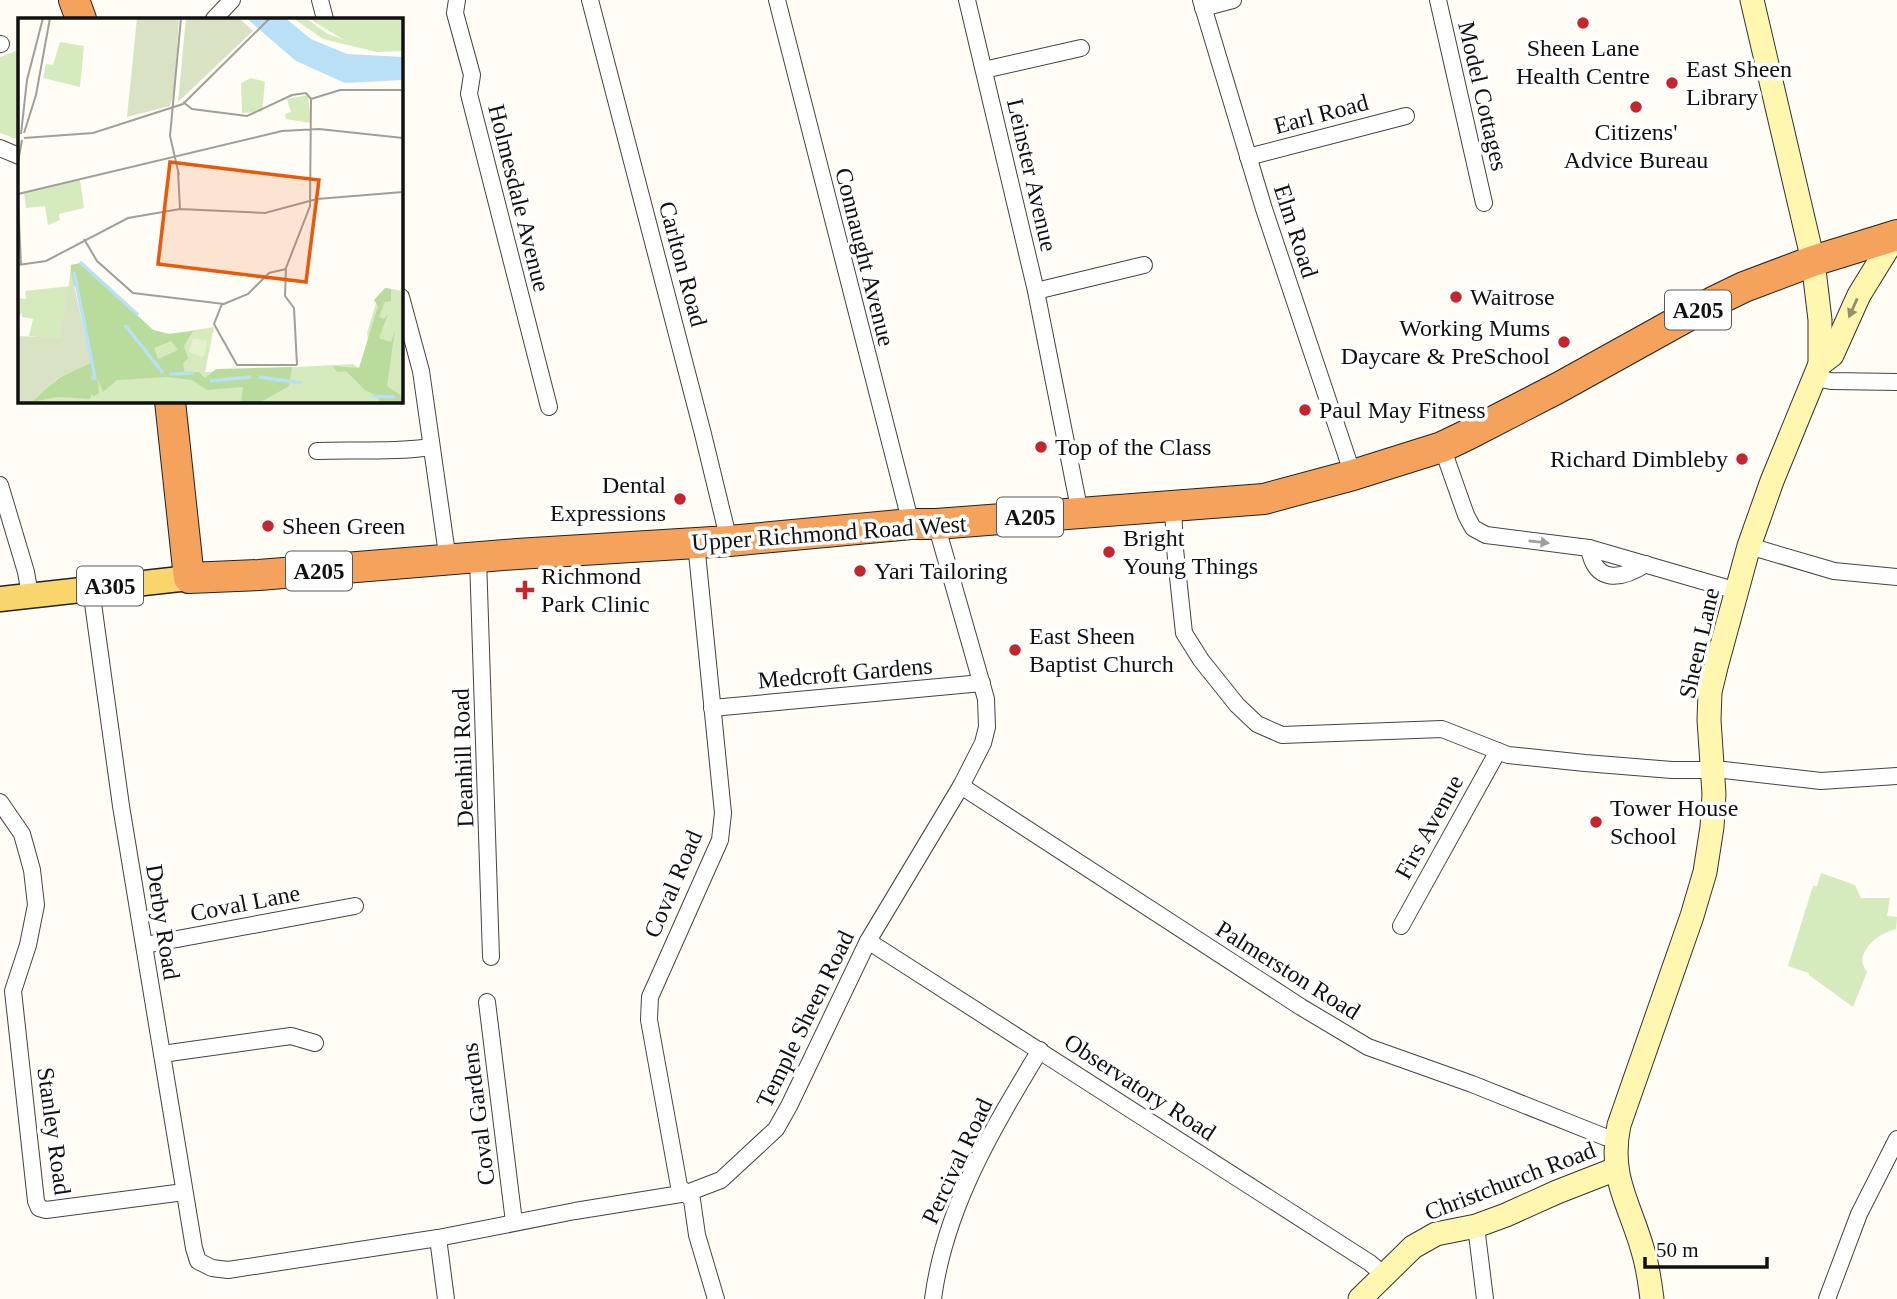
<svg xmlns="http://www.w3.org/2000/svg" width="1897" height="1299" font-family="'Times New Roman',serif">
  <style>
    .green { fill: #d5ebbd }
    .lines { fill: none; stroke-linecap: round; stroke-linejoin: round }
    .street-casing { stroke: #444; stroke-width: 18 }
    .secondary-casing { stroke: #333; stroke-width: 25 }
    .primary-casing { stroke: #222; stroke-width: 27 }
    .highway-casing { stroke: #222; stroke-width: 32 }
    .street { stroke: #fff; stroke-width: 16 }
    .secondary { stroke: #fff6b0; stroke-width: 23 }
    .primary { stroke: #f9d66b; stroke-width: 24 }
    .highway { stroke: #f5a25d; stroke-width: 30 }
    .oneway { fill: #948f68 }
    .oneway2 { fill: #a0a0a0 }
    .poi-dot { fill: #c4262e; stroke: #fff; stroke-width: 2.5 }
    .labels { text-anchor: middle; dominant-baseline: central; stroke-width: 7; stroke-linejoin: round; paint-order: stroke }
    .shield { fill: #fff; stroke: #585858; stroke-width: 2 }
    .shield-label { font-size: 23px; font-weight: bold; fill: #111 }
    .poi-label { font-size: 24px; fill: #111; stroke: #fff; text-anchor: start }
    .street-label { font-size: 24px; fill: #111; stroke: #fff }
    .inset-river { fill: none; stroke: #b9e0f7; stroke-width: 3.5 }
    .inset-road { fill: none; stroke: #a09f9a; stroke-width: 2 }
    .view { fill: #e8590c; fill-opacity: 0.15; stroke: #e8590c; stroke-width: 3.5 }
    .inset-edge { fill: none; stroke: #111; stroke-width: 3.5 }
  </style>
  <rect width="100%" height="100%" fill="#fffdf5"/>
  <g class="green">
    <polygon points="19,50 19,140 0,133 0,57"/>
    <path d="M 1821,873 L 1855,885 L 1861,898 L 1890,898 L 1887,916 L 1897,917 L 1896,929 C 1878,933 1852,953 1867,972 L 1853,1007 L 1809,975 L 1809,973 L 1788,966 L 1813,886 L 1817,886 Z"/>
  </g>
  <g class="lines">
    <defs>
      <g id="street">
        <polyline points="320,0 325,19"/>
        <polyline points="457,0 455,13 472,75 469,94 549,407"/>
        <polyline points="590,0 703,434 729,541"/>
        <polyline points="777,0 911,524"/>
        <polyline points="967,0 1036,291 1080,513"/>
        <polyline points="1201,0 1264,209 1353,475"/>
        <polyline points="1438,0 1484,203"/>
        <polyline points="1203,8 1233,0"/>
        <polyline points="214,19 232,0"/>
        <polyline points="0,44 1,44"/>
        <polyline points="984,70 1081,48"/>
        <polyline points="0,148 19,156"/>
        <polyline points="1248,157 1406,116"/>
        <polyline points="1036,291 1144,265"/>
        <polyline points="401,297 421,371 448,561"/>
        <polyline points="1815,378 1831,381 1897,382"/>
        <polyline points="1442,447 1466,515 1473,528 1486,535 1589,548 1737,591"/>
        <path d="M 317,451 C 355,449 393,453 431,447"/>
        <polyline points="0,485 26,572 30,595"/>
        <polyline points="1173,507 1175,549 1184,633 1201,660 1237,705 1257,724 1282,735 1442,729 1508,755 1585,763 1672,770 1724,770 1821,781 1897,776"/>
        <polyline points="696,543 723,813 720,840 650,997 649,1020 679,1186 692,1200 697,1235 716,1299"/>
        <polyline points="1749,546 1834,571 1897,577"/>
        <path d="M 1589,548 C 1595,584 1621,580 1646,564"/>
        <polyline points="478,558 491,957"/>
        <polyline points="91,589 121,806 194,1248 198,1261 212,1268 228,1270 438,1238 575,1211 687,1193 721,1180 776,1129 789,1106 868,941 961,786 983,743 987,727 986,699 936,524"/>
        <polyline points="712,708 982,683"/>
        <polyline points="961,786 1301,1007 1368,1047 1472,1084 1605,1137 1616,1140"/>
        <polyline points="0,802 22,834 32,870 36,905 28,945 13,991 36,1201 39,1208 46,1210 184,1192"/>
        <polyline points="1401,926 1498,751"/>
        <polyline points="868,941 1370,1263 1385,1276"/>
        <polyline points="145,945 355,906"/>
        <polyline points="487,1002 514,1222"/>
        <polyline points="162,1054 291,1036 315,1043"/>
        <polyline points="1476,1226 1485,1299"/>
        <polyline points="438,1238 446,1299"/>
        <path d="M 933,1299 C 945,1207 993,1128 1040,1050"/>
        <polyline points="1827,1299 1859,1214 1897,1139"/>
      </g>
      <g id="secondary">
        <polyline points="1820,364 1832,355 1859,295 1896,235"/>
        <polyline points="1360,1299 1413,1247 1436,1234 1476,1226 1506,1215 1557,1192 1616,1169"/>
        <path d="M 1652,1299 C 1650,1283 1648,1267 1643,1251 C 1630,1204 1608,1177 1619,1125 L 1692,916 L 1705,872 L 1712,827 L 1714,794 L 1709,720 L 1710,692 L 1716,667 L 1749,546 L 1772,481 L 1820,364 L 1820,320 L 1813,261 L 1752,0"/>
      </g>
      <polyline id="primary" points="0,599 189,578"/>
      <g id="highway">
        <polyline points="74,0 81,19"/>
        <polyline points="170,401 189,578 259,575 517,554 729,541 911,524 936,524 1264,499 1353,475 1442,447 1469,434 1558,388 1713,302 1744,287 1813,261 1897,235"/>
      </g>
    </defs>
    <use href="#street" class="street-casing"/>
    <use href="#secondary" class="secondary-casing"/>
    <use href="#primary" class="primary-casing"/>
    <use href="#highway" class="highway-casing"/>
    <use href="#street" class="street"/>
    <use href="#secondary" class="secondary"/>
    <use href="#primary" class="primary"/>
    <use href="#highway" class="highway"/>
  </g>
  <defs><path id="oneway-solid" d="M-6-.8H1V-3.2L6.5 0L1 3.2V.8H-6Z" transform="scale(1.75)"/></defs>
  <use class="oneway" href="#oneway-solid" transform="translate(1853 308) rotate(114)"/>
  <use class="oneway2" href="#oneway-solid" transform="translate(1539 542) rotate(6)"/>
  <g class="poi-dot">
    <circle cx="1583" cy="23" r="7"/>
    <circle cx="1672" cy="83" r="7"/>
    <circle cx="1636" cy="107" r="7"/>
    <circle cx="1456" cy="297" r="7"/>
    <circle cx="1564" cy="342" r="7"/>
    <circle cx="1305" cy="410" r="7"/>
    <circle cx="1041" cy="447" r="7"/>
    <circle cx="1742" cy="459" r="7"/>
    <circle cx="680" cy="499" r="7"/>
    <circle cx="268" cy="526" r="7"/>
    <circle cx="1109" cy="552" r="7"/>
    <circle cx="860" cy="571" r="7"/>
    <path d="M521.5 579.5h7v7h7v7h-7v7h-7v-7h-7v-7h7z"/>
    <circle cx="1015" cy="650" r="7"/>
    <circle cx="1596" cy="822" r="7"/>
  </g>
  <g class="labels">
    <g class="shield">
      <rect x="1665" y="290.5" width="66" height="39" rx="5"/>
      <rect x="997" y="497.5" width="66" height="39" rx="5"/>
      <rect x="286" y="551.5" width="66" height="39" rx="5"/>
      <rect x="77" y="566.5" width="66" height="39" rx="5"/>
    </g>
    <g class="shield-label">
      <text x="1698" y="310">A205</text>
      <text x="1030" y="517">A205</text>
      <text x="319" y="571">A205</text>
      <text x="110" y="586">A305</text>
    </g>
    <g class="poi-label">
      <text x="1583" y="48" text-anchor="middle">Sheen Lane<tspan x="1583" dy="28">Health Centre</tspan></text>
      <text x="1686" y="69">East Sheen<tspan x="1686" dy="28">Library</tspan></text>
      <text x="1636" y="132" text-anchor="middle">Citizens'<tspan x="1636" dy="28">Advice Bureau</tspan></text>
      <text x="1470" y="297">Waitrose</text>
      <text x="1550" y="328" text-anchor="end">Working Mums<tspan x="1550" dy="28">Daycare &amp; PreSchool</tspan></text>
      <text x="1319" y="410">Paul May Fitness</text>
      <text x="1055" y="447">Top of the Class</text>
      <text x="1728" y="459" text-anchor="end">Richard Dimbleby</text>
      <text x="666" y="485" text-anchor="end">Dental<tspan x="666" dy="28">Expressions</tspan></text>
      <text x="282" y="526">Sheen Green</text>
      <text x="1123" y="538">Bright<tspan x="1123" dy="28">Young Things</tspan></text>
      <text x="874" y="571">Yari Tailoring</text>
      <text x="541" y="576">Richmond<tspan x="541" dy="28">Park Clinic</tspan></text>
      <text x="1029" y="636">East Sheen<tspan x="1029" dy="28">Baptist Church</tspan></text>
      <text x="1610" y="808">Tower House<tspan x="1610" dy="28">School</tspan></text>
    </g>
    <g class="street-label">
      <text transform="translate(1483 96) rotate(77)">Model Cottages</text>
      <text transform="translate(1321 114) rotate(-15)">Earl Road</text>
      <text transform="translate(1032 175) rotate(77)">Leinster Avenue</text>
      <text transform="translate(519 198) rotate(76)">Holmesdale Avenue</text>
      <text transform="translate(1296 231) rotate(72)">Elm Road</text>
      <text transform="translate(865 257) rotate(76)">Connaught Avenue</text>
      <text transform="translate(683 264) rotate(75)">Carlton Road</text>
      <text transform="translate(829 533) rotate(-4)">Upper Richmond Road West</text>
      <text transform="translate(1699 643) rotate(-77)">Sheen Lane</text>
      <text transform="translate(845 673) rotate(-5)">Medcroft Gardens</text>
      <text transform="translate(463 758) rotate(-92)">Deanhill Road</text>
      <text transform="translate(1429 827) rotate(-61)">Firs Avenue</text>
      <text transform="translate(673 884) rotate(-67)">Coval Road</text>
      <text transform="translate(245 903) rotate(-11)">Coval Lane</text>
      <text transform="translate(163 922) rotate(81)">Derby Road</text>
      <text transform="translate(1288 970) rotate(32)">Palmerston Road</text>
      <text transform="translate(805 1019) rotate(-64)">Temple Sheen Road</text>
      <text transform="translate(1140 1087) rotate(33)">Observatory Road</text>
      <text transform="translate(478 1114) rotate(-97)">Coval Gardens</text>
      <text transform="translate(54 1131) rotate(82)">Stanley Road</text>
      <text transform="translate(957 1161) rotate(-65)">Percival Road</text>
      <text transform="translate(1510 1181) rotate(-21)">Christchurch Road</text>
    </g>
  </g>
  <g transform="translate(18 18)">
    <rect width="385" height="385" fill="#fffdf5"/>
    <path d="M 275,0 L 288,0 L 308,15 L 326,22 L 290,0 L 385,0 L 385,33 L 359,34 L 305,21 ZM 42,24 L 66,28 L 62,69 L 25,60 L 28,46 L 35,47 ZM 233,60 L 247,64 L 244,94 L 224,95 L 223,65 ZM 290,77 L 293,105 L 268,101 L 267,96 L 273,94 L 269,81 ZM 62,162 L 66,190 L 41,196 L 42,202 L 30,207 L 27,188 L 8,190 L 6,175 ZM 63,245 L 135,312 L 151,316 L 196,309 L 187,354 L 335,346 L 341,350 L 351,328 L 349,315 L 360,279 L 368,270 L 385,273 L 385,385 L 14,385 L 41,360 L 73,344 L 54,247 ZM 52,268 L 42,321 L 11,318 L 15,301 L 4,299 L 4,294 L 0,302 L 0,280 L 8,281 L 7,273 Z" fill="#d5ebbd"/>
    <path d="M 63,245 L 135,312 L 151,316 L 175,313 L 166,328 L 170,340 L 165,346 L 167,355 L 181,354 L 187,360 L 198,351 L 274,349 L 271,368 L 241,385 L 223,385 L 225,369 L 189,372 L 174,362 L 149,359 L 99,362 L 85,374 L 80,361 L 81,375 L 75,379 L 74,375 L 72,381 L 39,379 L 10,385 L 41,360 L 73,344 L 58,268 L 52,268 L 53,247 ZM 153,323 L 160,332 L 140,341 L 136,330 ZM 367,270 L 373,271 L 373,283 L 367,284 L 361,299 L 366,301 L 370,296 L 361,320 L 373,324 L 377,312 L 369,368 L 385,379 L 385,385 L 362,385 L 360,378 L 348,373 L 328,353 L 319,354 L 315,348 L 341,350 L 360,288 L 356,282 Z" fill="#b9dc9c" fill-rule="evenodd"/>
    <path d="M 119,0 L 161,0 L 156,74 L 152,88 L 109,99 ZM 168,0 L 221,0 L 235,13 L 160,84 ZM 53,253 L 73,345 L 40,360 L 13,385 L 0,385 L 0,318 L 42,320 Z" fill="#d9e3c4"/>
    <path d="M 175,320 L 189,323 L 187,335 L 182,344 L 184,339 L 171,334 Z" fill="#e6f2cf"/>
    <path d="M 228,0 L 267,0 L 293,21 L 329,36 L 385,39 L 385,62 L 327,65 L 278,43 Z" fill="#b9e0f7"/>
    <path class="inset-river" d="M 62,244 L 120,297M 56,254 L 77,360 L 73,360M 107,307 L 145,355M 152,356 L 175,355M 241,359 L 284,365M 192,363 L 233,359M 354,378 L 377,379"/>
    <path class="inset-road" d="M 293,81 L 322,72 L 385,72M 165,84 L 174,91 L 229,98 L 274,77 L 288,75 L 293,81M 6,115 L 18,77 L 32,0M 3,116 L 9,62 L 25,0M 6,120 L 75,115 L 165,86 L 252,0M 0,144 L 4,122M 160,153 L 162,191 L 247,195 L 299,181 L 385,174M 161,157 L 152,118 L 163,0M 0,176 L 264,113 L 301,111 L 385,120M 0,181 L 3,247M 66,221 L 79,243 L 115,275 L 206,286 L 230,276 L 251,255 L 268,251M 0,247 L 28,243 L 110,200 L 162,191M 204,286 L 196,306 L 219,347 L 279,347M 279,347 L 276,290 L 267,278 L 268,250 L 292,188 L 293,81"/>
    <path class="view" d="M 152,144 L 301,162 L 288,264 L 140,246 Z"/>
    <rect width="385" height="385" class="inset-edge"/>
  </g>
  <path d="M1645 1257v10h122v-10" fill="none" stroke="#111111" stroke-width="3.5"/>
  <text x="1656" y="1257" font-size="21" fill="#111111" stroke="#ffffff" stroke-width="5" paint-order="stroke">50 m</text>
</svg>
